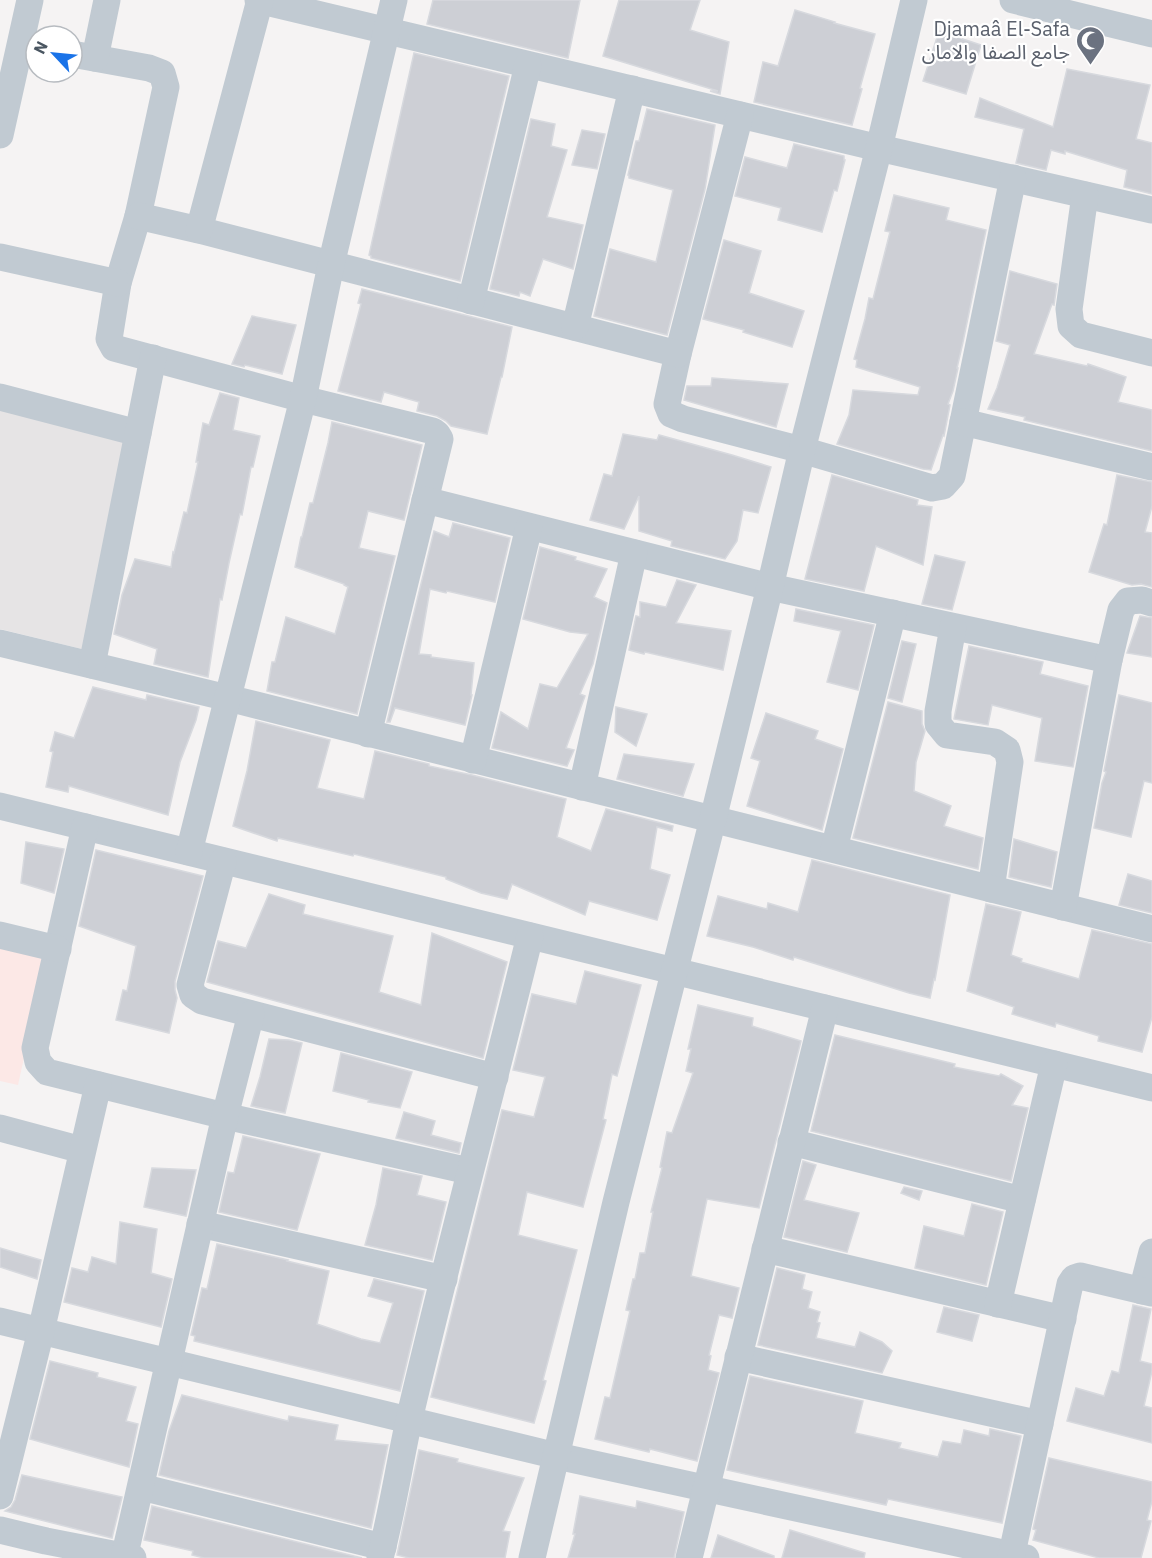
<svg xmlns="http://www.w3.org/2000/svg" width="1152" height="1558" font-family="'IBM Plex Sans','Noto Sans Arabic',sans-serif">
  <style>
    .education { fill: #e6e4e5 }
    .medical { fill: #fce8e6 }
    .building { fill: #cdcfd5; stroke: #d7d9de; stroke-width: 1.5 }
    .lines { fill: none; stroke-linecap: round; stroke-linejoin: round }
    .street { stroke: #c1cad2; stroke-width: 27 }
    .labels { text-anchor: middle; dominant-baseline: central; stroke-width: 4.5; stroke-linejoin: round; paint-order: stroke }
    .worship-label { font-size: 20px; fill: #5b616d; stroke: #fff; text-anchor: end }
  </style>
  <rect width="100%" height="100%" fill="#f5f3f3"/>
  <polygon class="education" points="0,403 132,439 86,650 0,629"/>
  <polygon class="medical" points="0,938 48,949 18,1085 0,1081"/>
  <g class="building">
    <polygon points="433,0 580,0 568,58 427,24"/>
    <polygon points="619,0 700,0 690,30 729,42 720,94 710,91 718,91 603,56"/>
    <polygon points="795,10 835,22 834,23 875,34 860,88 862,89 852,125 754,102 763,62 778,66"/>
    <polygon points="939,31 981,45 966,94 923,81"/>
    <polygon points="414,53 509,76 460,281 371,258 371,256 369,255"/>
    <polygon points="1067,69 1150,85 1136,139 1152,143 1152,194 1124,187 1127,170 1065,151 1065,154 1051,150 1046,170 1016,163 1024,129 975,117 980,98 1053,127"/>
    <polygon points="647,109 715,125 705,189 667,335 594,316 610,249 656,262 673,190 629,178 629,175 628,175 636,141 639,141"/>
    <polygon points="531,119 555,124 551,146 567,150 547,217 583,225 573,269 543,259 530,296 520,292 519,296 490,289"/>
    <polygon points="582,130 605,134 597,169 572,165"/>
    <polygon points="794,144 844,156 844,160 845,160 837,191 834,190 822,232 778,220 781,208 735,196 745,157 787,168"/>
    <polygon points="894,195 949,208 946,220 986,230 963,342 957,368 958,368 953,391 948,404 950,405 944,436 943,435 931,470 923,469 837,444 849,415 853,390 918,395 920,387 856,367 857,360 854,359 865,319 869,298 873,299 890,232 885,231"/>
    <polygon points="724,240 761,251 749,293 804,311 792,347 743,332 744,330 703,319"/>
    <polygon points="1010,271 1057,284 1054,305 1052,304 1034,354 1087,366 1088,364 1126,377 1118,402 1152,410 1152,451 1024,420 1025,417 988,409 997,388 1010,345 996,341"/>
    <polygon points="362,289 512,327 502,377 501,377 487,434 451,426 446,421 437,416 417,411 419,402 384,392 381,402 338,391 361,304 358,303"/>
    <polygon points="252,316 296,325 282,374 245,365 244,367 232,364"/>
    <polygon points="712,378 788,384 776,427 684,400 687,386 711,386"/>
    <polygon points="220,393 239,398 233,430 260,436 253,467 251,467 242,515 240,514 229,563 222,600 220,599 208,677 154,664 157,649 114,634 122,595 135,559 171,567 173,552 174,553 184,512 187,513 198,462 196,462 203,423 209,425"/>
    <polygon points="332,422 422,445 404,520 368,511 359,548 395,556 357,714 267,691 272,662 275,662 286,617 335,634 348,587 344,585 344,584 295,567 301,537 302,537 310,503 313,503 328,443"/>
    <polygon points="623,434 657,440 659,435 732,455 771,467 758,513 743,510 737,541 725,559 671,546 672,541 639,531 639,496 624,529 590,520 604,474 612,476"/>
    <polygon points="832,475 918,500 917,505 932,507 923,565 876,546 864,591 805,579"/>
    <polygon points="1117,475 1152,482 1152,506 1145,532 1152,533 1152,587 1141,584 1132,585 1089,572 1104,524 1107,525"/>
    <polygon points="453,523 510,538 495,602 447,591 446,593 430,589 419,654 431,655 431,657 474,663 471,695 472,695 465,725 395,708 390,722 387,722 434,531 449,537"/>
    <polygon points="540,547 576,557 575,560 607,569 594,597 607,603 593,664 580,694 585,696 566,748 574,750 567,766 492,748 501,712 528,729 540,684 557,688 588,634 570,632 523,619"/>
    <polygon points="935,555 965,562 952,610 922,604"/>
    <polygon points="677,580 696,585 676,623 731,631 723,670 645,652 644,654 629,650 636,616 640,617 640,602 666,607"/>
    <polygon points="796,609 874,625 858,690 827,682 841,631 794,621"/>
    <polygon points="1140,616 1152,618 1152,657 1127,653"/>
    <polygon points="902,641 916,644 902,702 888,698"/>
    <polygon points="969,646 1043,662 1040,674 1088,686 1073,767 1035,761 1042,718 992,705 988,725 954,719"/>
    <polygon points="93,687 146,700 147,695 199,707 196,720 180,762 168,815 69,786 68,792 46,787 53,752 50,751 55,732 74,738"/>
    <polygon points="1119,695 1152,703 1152,783 1144,781 1131,837 1094,828 1102,783 1106,772 1104,771"/>
    <polygon points="888,702 922,711 922,724 925,731 916,762 914,791 951,806 944,826 983,838 978,869 853,838"/>
    <polygon points="616,707 647,714 636,746 615,732"/>
    <polygon points="766,713 818,731 815,739 843,749 822,830 747,806 760,761 751,758"/>
    <polygon points="256,721 330,740 317,788 364,799 375,751 429,764 429,766 472,775 566,799 557,837 591,851 606,809 673,826 672,831 657,827 650,869 670,875 657,920 589,901 585,915 512,884 507,899 481,893 446,879 446,877 354,854 353,856 278,838 277,841 233,826 247,771"/>
    <polygon points="624,754 694,764 683,796 617,779"/>
    <polygon points="1014,839 1057,852 1051,887 1009,877"/>
    <polygon points="26,842 64,849 54,893 21,883"/>
    <polygon points="96,850 203,876 175,981 175,990 177,998 169,1033 116,1020 123,990 127,991 136,946 79,926"/>
    <polygon points="812,860 950,895 935,980 934,979 930,998 909,993 794,957 793,960 753,947 707,936 718,896 767,909 768,903 798,912"/>
    <polygon points="1128,874 1152,881 1152,913 1119,905"/>
    <polygon points="269,894 305,905 303,914 393,936 379,992 421,1005 432,933 507,962 483,1058 207,982 218,941 246,948"/>
    <polygon points="986,904 1021,912 1011,955 1022,959 1021,962 1079,979 1092,930 1152,944 1152,1017 1142,1052 1098,1041 1099,1036 1056,1023 1055,1027 1012,1014 1014,1007 967,991"/>
    <polygon points="585,971 641,985 617,1076 612,1074 603,1119 606,1120 583,1207 527,1192 518,1235 577,1250 543,1380 546,1381 534,1423 431,1397 502,1110 534,1117 545,1077 513,1070 532,994 576,1004"/>
    <polygon points="698,1005 753,1018 752,1026 801,1041 759,1208 707,1199 691,1276 739,1288 732,1318 719,1315 709,1355 711,1356 708,1370 719,1373 697,1461 650,1449 649,1452 595,1439 605,1397 610,1398 630,1311 626,1310 633,1279 635,1279 640,1253 645,1253 653,1212 651,1212 662,1168 660,1167 667,1132 672,1133 693,1073 686,1071 691,1049 688,1049"/>
    <polygon points="835,1035 955,1064 954,1067 999,1076 1001,1074 1023,1086 1012,1105 1028,1108 1011,1181 811,1131"/>
    <polygon points="269,1039 289,1040 302,1043 285,1113 251,1106 260,1077"/>
    <polygon points="341,1053 412,1072 400,1108 368,1102 369,1100 333,1091"/>
    <polygon points="404,1112 435,1121 431,1135 461,1143 459,1153 396,1138"/>
    <polygon points="243,1136 320,1154 297,1230 219,1212 228,1172 234,1173"/>
    <polygon points="803,1161 816,1165 804,1200 859,1213 847,1252 784,1237"/>
    <polygon points="152,1168 196,1170 186,1216 144,1207"/>
    <polygon points="383,1168 422,1176 417,1195 446,1202 432,1260 365,1245 376,1205"/>
    <polygon points="904,1187 922,1191 919,1200 901,1193"/>
    <polygon points="972,1204 1003,1212 986,1285 915,1268 924,1226 964,1236"/>
    <polygon points="120,1222 157,1229 151,1273 172,1279 161,1327 64,1302 72,1268 88,1272 92,1257 116,1264"/>
    <polygon points="217,1244 288,1260 287,1261 329,1271 317,1324 361,1339 380,1343 393,1303 368,1296 374,1279 424,1291 400,1391 194,1341 195,1336 191,1335 202,1288 207,1289"/>
    <polygon points="0,1248 41,1260 37,1279 0,1267"/>
    <polygon points="777,1268 805,1275 802,1289 812,1292 808,1308 820,1312 817,1322 820,1323 816,1338 855,1347 860,1332 882,1342 892,1351 882,1373 758,1345"/>
    <polygon points="1133,1305 1151,1309 1140,1361 1152,1364 1152,1371 1144,1406 1152,1408 1152,1443 1067,1421 1076,1388 1104,1396 1112,1371 1119,1373"/>
    <polygon points="944,1307 979,1315 972,1341 937,1332"/>
    <polygon points="50,1361 98,1373 97,1377 136,1387 126,1421 138,1424 129,1467 30,1439"/>
    <polygon points="750,1376 863,1401 855,1433 901,1443 899,1448 938,1457 943,1441 961,1444 964,1430 989,1436 990,1429 1021,1436 1002,1523 888,1499 886,1505 727,1470"/>
    <polygon points="182,1395 288,1421 289,1416 338,1425 335,1440 388,1445 371,1528 159,1475 169,1431"/>
    <polygon points="419,1450 458,1459 457,1462 524,1478 503,1531 510,1532 505,1558 409,1558 397,1555"/>
    <polygon points="1049,1458 1152,1482 1152,1501 1147,1520 1151,1521 1141,1558 1099,1558 1033,1540 1036,1530 1033,1529"/>
    <polygon points="22,1475 122,1497 112,1538 5,1511 11,1507 15,1500"/>
    <polygon points="580,1496 636,1508 637,1501 684,1512 674,1558 568,1558 575,1534 573,1534"/>
    <polygon points="152,1506 362,1558 204,1558 192,1555 193,1551 144,1540"/>
    <polygon points="790,1530 865,1553 864,1558 782,1558"/>
    <polygon points="718,1535 774,1556 774,1558 711,1558"/>
  </g>
  <g class="lines">
    <g class="street">
      <polyline points="258,0 879,148 1152,210"/>
      <polyline points="1013,0 1152,34"/>
      <polyline points="72,54 149,68 162,73 166,87 138,216 118,283 109,339 114,348 303,399 433,431 437,434 440,439 368,734"/>
      <polyline points="95,58 107,0"/>
      <polyline points="740,115 678,354 667,404 671,414 683,419 802,450 932,488 943,486 952,476 1013,178"/>
      <polyline points="0,135 30,0"/>
      <polyline points="1085,195 1069,309 1071,326 1081,335 1152,353"/>
      <polyline points="138,216 199,230 678,354"/>
      <polyline points="199,230 260,0"/>
      <polyline points="0,257 118,283"/>
      <polyline points="471,301 528,65"/>
      <polyline points="575,327 632,89"/>
      <polyline points="0,397 138,433"/>
      <polyline points="963,422 1152,467"/>
      <polyline points="425,500 770,587 1109,660"/>
      <polyline points="953,627 938,711 938,724 947,735 995,742 1007,750 1010,762 991,889"/>
      <polyline points="0,643 228,698 1152,929"/>
      <polyline points="92,665 153,358"/>
      <polyline points="473,760 529,527"/>
      <polyline points="582,787 634,553"/>
      <polyline points="0,806 1152,1088"/>
      <polyline points="85,827 35,1048 38,1062 47,1072 225,1116 469,1171"/>
      <polyline points="834,849 893,613"/>
      <polyline points="189,852 303,399 331,265 394,0"/>
      <polyline points="223,861 190,985 193,995 202,1001 495,1077"/>
      <polyline points="1063,907 1109,660 1121,610 1128,601 1142,600 1152,603"/>
      <polyline points="0,935 58,949"/>
      <polyline points="0,1128 82,1150"/>
      <polyline points="791,1142 1022,1200"/>
      <polyline points="200,1224 444,1279"/>
      <polyline points="765,1249 1063,1319"/>
      <polyline points="1142,1291 1152,1252"/>
      <polyline points="998,1304 1054,1064"/>
      <polyline points="0,1321 557,1456 1026,1558"/>
      <polyline points="738,1357 1040,1424"/>
      <polyline points="141,1487 383,1547"/>
      <polyline points="0,1496 41,1331 98,1085"/>
      <polyline points="0,1530 46,1541 133,1558"/>
      <polyline points="124,1558 225,1116 251,1014"/>
      <path d="M 380,1558 C 392,1513 399,1466 409,1420 C 447,1258 490,1098 530,936"/>
      <polyline points="532,1558 616,1202 713,819 770,587 802,450 879,148 914,0"/>
      <polyline points="689,1558 825,1008"/>
      <polyline points="1011,1558 1070,1284 1074,1278 1080,1276 1152,1293"/>
    </g>
  </g>
  <defs>
    <symbol id="mosque-pin" viewBox="-11 -11 22 30"><path d="M0 17L-7.5 6A9.5 9.5 0 1 1 7.5 6Z" fill="#6b7280" stroke="#fff"/><path d="M3.5-4.9A6 6 0 1 0 3.5 4.9A5 5 0 1 1 3.5-4.9Z" fill="#fff"/></symbol>
  </defs>
  <g fill-rule="evenodd">
    <use href="#mosque-pin" x="1074" y="24" width="33" height="45"/>
  </g>
  <g class="labels">
    <g class="worship-label">
      <text x="1070" y="28">Djamaâ El-Safa<tspan x="1070" dy="23">جامع الصفا والامان</tspan></text>
    </g>
  </g>
  <g transform="translate(54 54) rotate(296)"><circle r="28" fill="#ffffff" stroke="#b7bbc0" stroke-width="1.5"/>
  <path d="M0-4.5L10 22L0 15L-10 22Z" fill="#1a73e8"/>
  <text y="-9" font-size="16" font-weight="bold" text-anchor="middle" fill="#4a5661">N</text>
  </g>
</svg>
